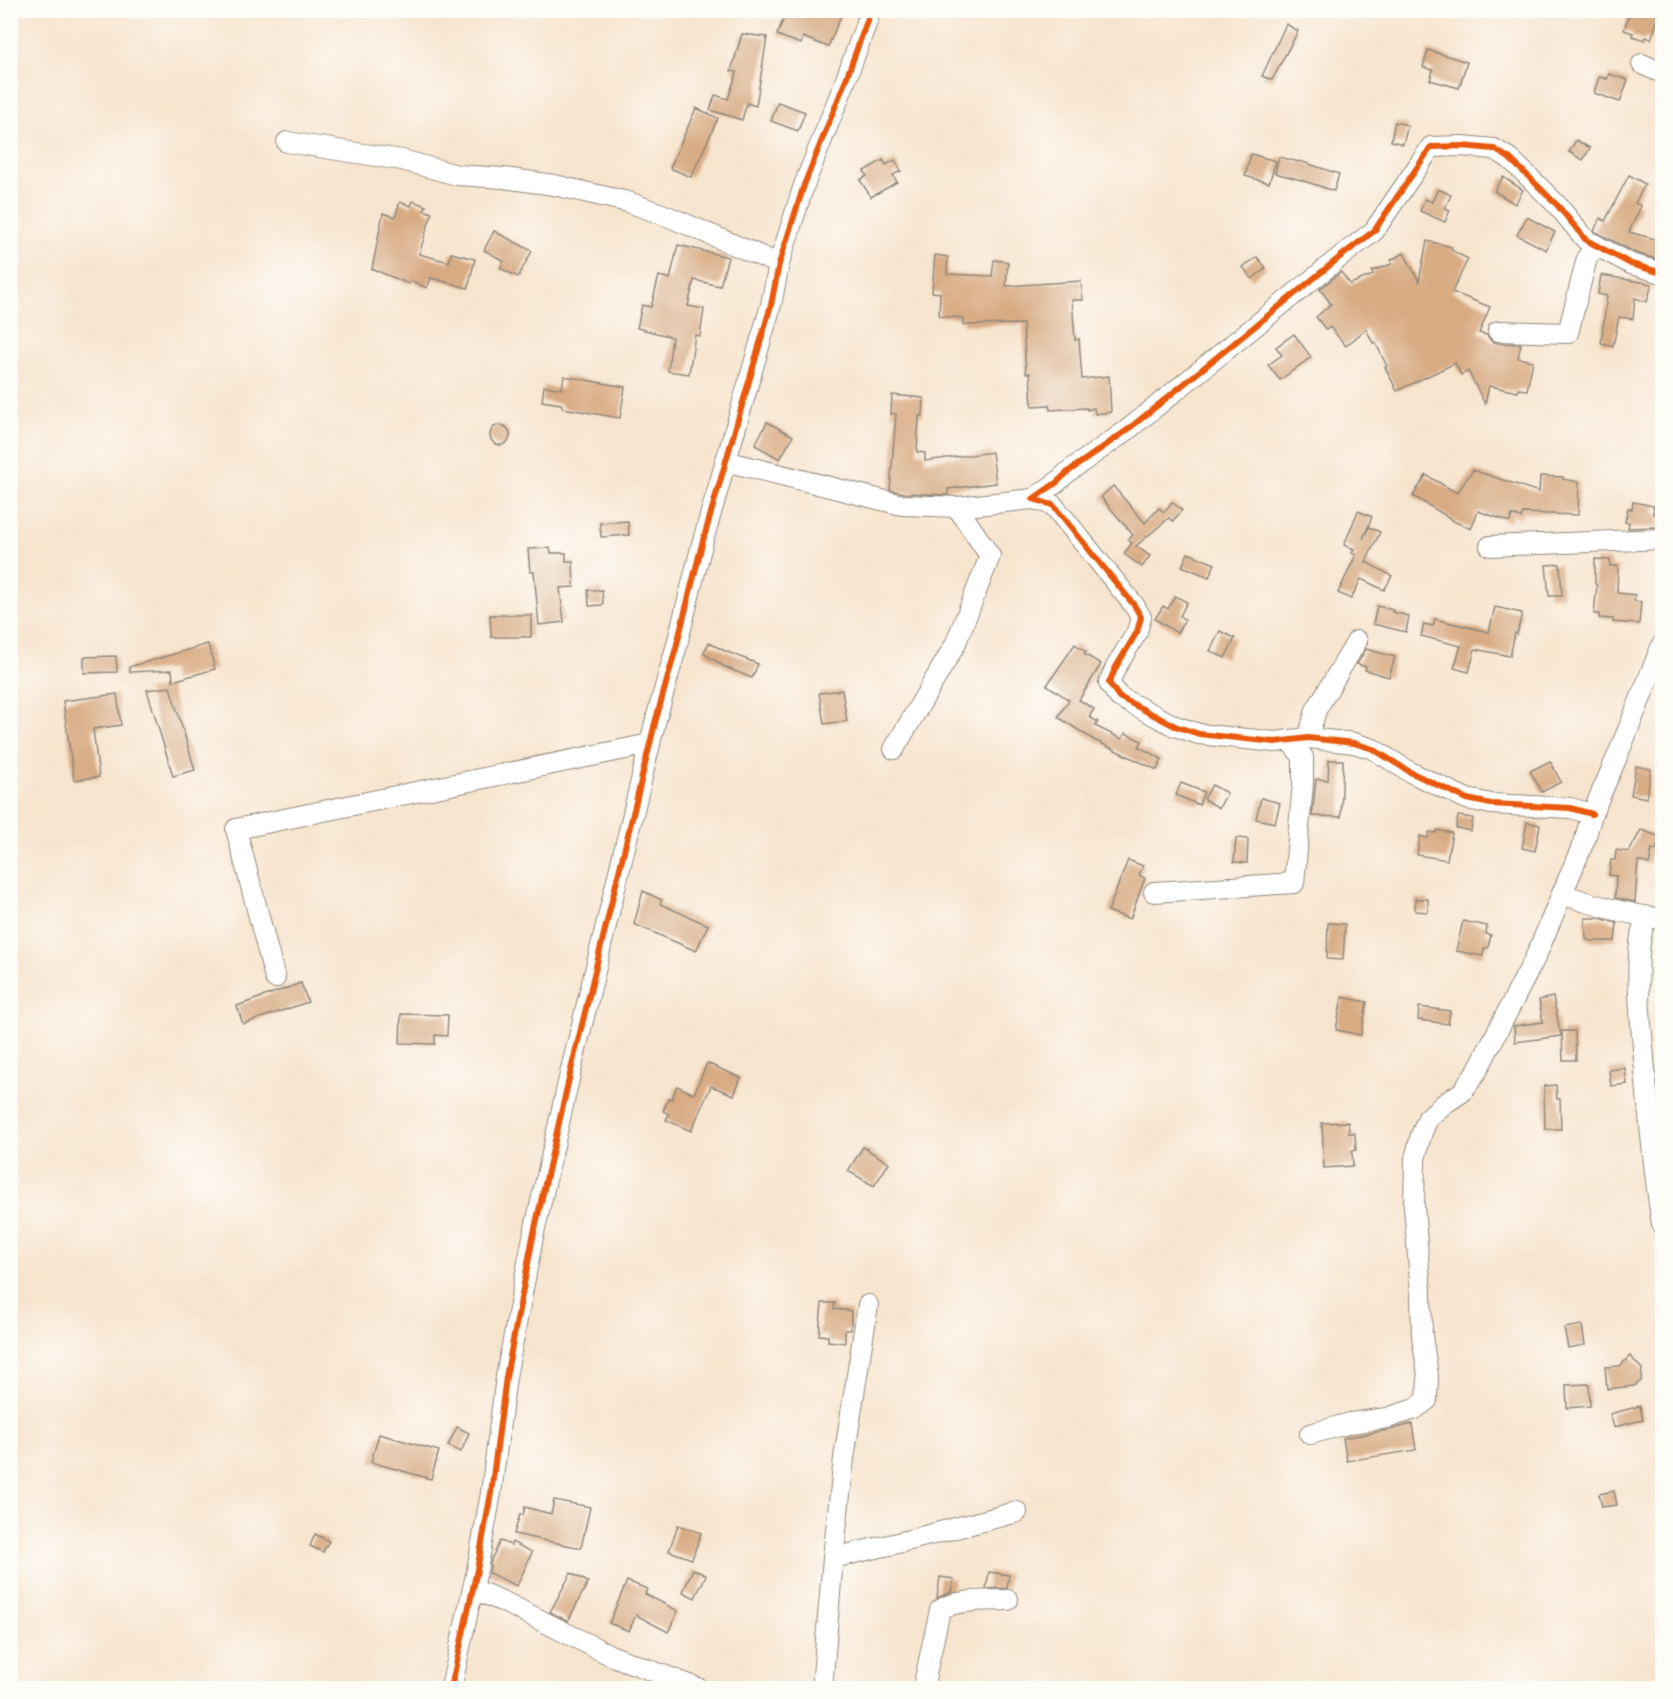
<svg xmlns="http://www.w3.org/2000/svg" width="1673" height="1699" font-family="Caveat,sans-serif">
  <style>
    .building { fill: #d8ab83 }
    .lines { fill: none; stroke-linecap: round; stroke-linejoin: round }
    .minor-casing { stroke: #91887c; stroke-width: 22 }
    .minor { stroke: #fff; stroke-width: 20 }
    .cycleway-casing { stroke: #fdfcf7; stroke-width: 10 }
    .cycleway { stroke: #e8590c; stroke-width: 6 }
  </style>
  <rect width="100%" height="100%" fill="#fdfcf7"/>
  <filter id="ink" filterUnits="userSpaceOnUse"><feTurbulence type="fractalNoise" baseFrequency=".0167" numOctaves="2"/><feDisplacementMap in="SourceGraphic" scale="12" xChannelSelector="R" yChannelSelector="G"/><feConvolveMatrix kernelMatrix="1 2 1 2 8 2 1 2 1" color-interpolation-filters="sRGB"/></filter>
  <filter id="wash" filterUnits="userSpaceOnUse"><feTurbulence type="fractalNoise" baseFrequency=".008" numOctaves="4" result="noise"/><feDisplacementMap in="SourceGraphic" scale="24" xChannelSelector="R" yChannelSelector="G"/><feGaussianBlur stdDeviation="1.35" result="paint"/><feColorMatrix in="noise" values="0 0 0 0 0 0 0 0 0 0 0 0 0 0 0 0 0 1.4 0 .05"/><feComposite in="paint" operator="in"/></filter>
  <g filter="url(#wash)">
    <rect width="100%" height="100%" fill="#f7e4ce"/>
    <g id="blocks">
      <g class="building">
        <polygon points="787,10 843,10 828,47 803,37 801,44 777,35"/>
        <polygon points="1630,10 1650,10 1660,14 1651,39 1646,37 1645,40 1632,36 1633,33 1624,30"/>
        <polygon points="1286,24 1298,31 1272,80 1262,76"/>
        <polygon points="742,34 767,37 756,106 747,103 742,120 710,110 715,95 728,99 737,72 731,71"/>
        <polygon points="1428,50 1467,62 1459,88 1430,80 1433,70 1423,67"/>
        <polygon points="1609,74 1628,80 1620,102 1594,93 1599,77 1607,79"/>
        <polygon points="778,102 805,112 798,131 771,121"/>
        <polygon points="696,108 718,118 691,177 670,168"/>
        <polygon points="1395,122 1408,125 1403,144 1391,141"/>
        <polygon points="1576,140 1590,148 1583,160 1569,152"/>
        <polygon points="1251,154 1276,161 1269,183 1245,176"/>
        <polygon points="1279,157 1299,162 1300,161 1339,174 1334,191 1301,180 1275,173"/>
        <polygon points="883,160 886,165 895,160 901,171 893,175 897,182 871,197 860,180 867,176 864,171"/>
        <polygon points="1629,175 1645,184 1635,203 1641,206 1629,232 1662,241 1662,261 1636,253 1594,231 1600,218 1605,221"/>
        <polygon points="1503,177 1523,190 1515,204 1494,191"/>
        <polygon points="1438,189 1451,195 1445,208 1450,210 1445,222 1420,211 1425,199 1432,202"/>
        <polygon points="413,201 426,206 424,210 432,213 419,254 449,262 451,253 475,259 468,288 431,278 427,288 410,280 409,284 372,269 383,213 395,217 400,202 411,206"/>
        <polygon points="1527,217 1555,232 1546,250 1517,235"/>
        <polygon points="494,231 532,251 518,277 500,268 504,261 484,250"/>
        <polygon points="1427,241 1452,247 1451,250 1468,259 1452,292 1490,307 1479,333 1487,335 1491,341 1497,343 1521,344 1518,358 1533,361 1527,390 1518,389 1518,392 1489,386 1485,404 1468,371 1461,375 1455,363 1397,391 1385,367 1387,366 1375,342 1373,343 1366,329 1346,346 1330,327 1326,330 1316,317 1331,304 1320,289 1341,272 1350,284 1373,275 1372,271 1392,264 1391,260 1404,253 1419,281"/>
        <polygon points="678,245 728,257 720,286 694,280 688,306 704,309 700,336 695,335 689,374 668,371 672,337 637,328 642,305 651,307 659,276 670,279"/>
        <polygon points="935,255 948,257 947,274 992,276 994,260 1008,262 1006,286 1081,281 1083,300 1072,300 1075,340 1079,339 1082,379 1109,376 1111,412 1095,414 1094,408 1087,410 1087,408 1050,410 1049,405 1032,406 1030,373 1026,373 1023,324 963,325 963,318 939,316 940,293 932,292"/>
        <polygon points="1257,257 1266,268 1252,279 1243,267"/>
        <polygon points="1601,275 1652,284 1647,302 1635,298 1633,319 1619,317 1613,346 1601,343 1607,296 1598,294"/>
        <polygon points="1294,334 1311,357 1280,380 1268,365 1282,355 1276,347"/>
        <polygon points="564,376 625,387 620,418 563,408 561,404 542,401 544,386 562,389"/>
        <polygon points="892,395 924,398 923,416 919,416 917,452 925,453 925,461 992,452 996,483 948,489 948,495 905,493 890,490 896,414 891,414"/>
        <polygon points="767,422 793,436 780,459 755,445"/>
        <circle cx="500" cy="435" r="10"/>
        <polygon points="1473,470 1539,492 1540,476 1563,477 1563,479 1579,482 1578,515 1523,513 1521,518 1512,515 1510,522 1478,511 1471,529 1453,521 1453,520 1413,496 1426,475 1457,493"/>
        <polygon points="1113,486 1145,523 1159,508 1164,512 1172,502 1182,510 1173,521 1169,518 1136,546 1150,556 1142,567 1124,554 1132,543 1128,540 1133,535 1101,497"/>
        <polygon points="1633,502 1654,506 1653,514 1659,514 1657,527 1628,528 1629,522 1625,522 1628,508 1632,509"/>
        <polygon points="1358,511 1372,517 1363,539 1369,527 1380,532 1366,562 1392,576 1384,590 1361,579 1351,599 1338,593 1356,555 1352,553 1354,549 1344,545"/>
        <polygon points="628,521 629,535 601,537 600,523"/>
        <polygon points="550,548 551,553 566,553 566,561 573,561 574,587 560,588 564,622 539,625 534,572 530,572 528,549"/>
        <polygon points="1188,553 1215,564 1209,577 1182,566"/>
        <polygon points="1595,559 1610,560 1610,566 1618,566 1617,593 1635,595 1634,601 1641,602 1639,624 1613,622 1613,619 1599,618 1599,614 1594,614 1597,585 1595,584"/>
        <polygon points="1560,564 1562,596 1549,596 1546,565"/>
        <polygon points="588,590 602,590 603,605 589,606"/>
        <polygon points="1175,596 1187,602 1180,616 1185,620 1177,633 1155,619 1163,606 1168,609"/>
        <polygon points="1377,606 1393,610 1392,612 1409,616 1406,632 1373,624"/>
        <polygon points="1495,607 1522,613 1517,634 1515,633 1510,656 1475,649 1469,672 1454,668 1461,646 1421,636 1424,624 1433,626 1435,619 1489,632"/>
        <polygon points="490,615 531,615 531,637 491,637"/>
        <polygon points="1220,631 1235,638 1225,658 1210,651"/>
        <polygon points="709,643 725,651 758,664 752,678 725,667 703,653"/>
        <polygon points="208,644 215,669 173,681 172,670 130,672 129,667"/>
        <polygon points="1075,644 1086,652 1084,654 1101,664 1079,700 1094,709 1089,717 1098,722 1095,726 1122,739 1125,733 1142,741 1139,747 1162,759 1157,770 1094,740 1058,717 1069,700 1047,685"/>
        <polygon points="1366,649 1395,657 1389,677 1365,670 1366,667 1357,664"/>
        <polygon points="116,656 117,672 84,673 84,657"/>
        <polygon points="170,687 195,770 173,776 147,690"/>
        <polygon points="842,690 847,721 824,724 819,693"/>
        <polygon points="117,694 121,725 93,729 99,777 74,780 63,701"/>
        <polygon points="1329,760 1343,760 1341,817 1312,816 1316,779 1328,780"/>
        <polygon points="1550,761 1561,782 1542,792 1530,771"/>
        <polygon points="1636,766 1651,769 1647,798 1631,795"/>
        <polygon points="1181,783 1204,792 1199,805 1176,795"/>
        <polygon points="1212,785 1227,793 1219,808 1204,799"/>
        <polygon points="1261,798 1280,803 1275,823 1256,819"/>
        <polygon points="1458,816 1473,818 1471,831 1456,828"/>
        <polygon points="1527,822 1540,825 1535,851 1522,848"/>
        <polygon points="1437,830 1452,833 1447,860 1417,855 1420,836 1428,838 1429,832 1436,833"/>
        <polygon points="1641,830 1661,837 1656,850 1652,849 1649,864 1638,861 1635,902 1615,898 1616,876 1609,875 1611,860 1615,860 1616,850 1629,852"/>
        <polygon points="1236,838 1248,839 1247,863 1234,862"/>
        <polygon points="1128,860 1143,866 1139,875 1145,878 1130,919 1108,911"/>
        <polygon points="643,891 662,900 660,904 708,925 696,951 634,924"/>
        <polygon points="1415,899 1428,899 1428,912 1415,911"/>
        <polygon points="1585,918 1599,918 1617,923 1615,941 1592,941 1586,939"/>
        <polygon points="1463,921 1487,926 1486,934 1491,935 1488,948 1484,948 1483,956 1456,951"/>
        <polygon points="1328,923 1345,924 1343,960 1327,959"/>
        <polygon points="301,983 308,1002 243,1024 237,1006"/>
        <polygon points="1342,997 1367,1002 1361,1035 1336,1030"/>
        <polygon points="1553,997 1561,1036 1515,1042 1514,1026 1543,1022 1539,1000"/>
        <polygon points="1419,1007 1450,1011 1448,1024 1418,1020"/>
        <polygon points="401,1014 448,1015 447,1036 435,1035 435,1044 400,1043"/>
        <polygon points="1562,1031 1575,1031 1576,1060 1563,1060"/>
        <polygon points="707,1063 741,1078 734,1095 711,1086 691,1131 666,1120 669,1114 663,1111 669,1098 672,1099 677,1086 694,1094"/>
        <polygon points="1625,1068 1627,1084 1611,1086 1609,1070"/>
        <polygon points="1556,1085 1557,1099 1560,1099 1561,1129 1545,1129 1544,1086"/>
        <polygon points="1348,1122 1349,1133 1355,1133 1356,1150 1352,1151 1353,1166 1324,1168 1322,1123"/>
        <polygon points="863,1147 889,1163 874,1186 848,1171"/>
        <polygon points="822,1303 835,1303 834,1309 851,1311 851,1330 845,1330 845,1343 828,1341 828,1336 819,1335"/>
        <polygon points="1582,1325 1585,1345 1568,1348 1564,1328"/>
        <polygon points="1630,1356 1642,1369 1641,1381 1634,1386 1607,1389 1605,1367 1620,1366"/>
        <polygon points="1589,1384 1590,1406 1567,1408 1566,1385"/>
        <polygon points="1640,1406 1643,1420 1614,1427 1610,1414"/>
        <polygon points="1412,1424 1416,1450 1347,1461 1343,1438 1389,1430"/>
        <polygon points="457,1427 469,1433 461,1452 448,1446"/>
        <polygon points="379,1434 439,1451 431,1479 371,1462"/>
        <polygon points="1614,1491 1617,1505 1602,1507 1599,1494"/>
        <polygon points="554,1500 590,1507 581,1548 514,1534 520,1514 523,1515 525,1507 551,1514"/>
        <polygon points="678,1525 701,1533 692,1559 669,1551"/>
        <polygon points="315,1534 329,1541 323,1552 310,1546"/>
        <polygon points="500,1541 511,1545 512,1542 532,1552 517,1586 489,1573 491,1560"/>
        <polygon points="693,1569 706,1575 695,1598 683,1592"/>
        <polygon points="989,1572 1009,1575 1007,1588 986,1589"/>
        <polygon points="571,1573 588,1582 568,1621 550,1612"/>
        <polygon points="940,1577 954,1579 951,1592 937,1598"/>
        <polygon points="627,1581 647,1589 645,1594 678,1611 668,1632 636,1615 629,1631 609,1623"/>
      </g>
    </g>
  </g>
  <g filter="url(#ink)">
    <use href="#blocks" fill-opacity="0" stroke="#91887c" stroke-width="1.5"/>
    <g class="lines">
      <defs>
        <g id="minor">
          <polyline points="1642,64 1662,73"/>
          <polyline points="287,142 402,160 457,175 504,178 554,185 628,202 667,216 779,264"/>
          <polyline points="1498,331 1568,333 1587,258 1596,245"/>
          <polyline points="725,461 902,505 957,507 1033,499"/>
          <polyline points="1490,546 1662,539"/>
          <polyline points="1308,738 1316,710 1357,641"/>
          <polyline points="894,749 955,645 990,556 957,507"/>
          <polyline points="1592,814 1570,808 1491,804 1467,799 1410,772 1373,749 1354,743 1308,738 1275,742 1199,734 1175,726 1119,697 1109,683 1116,667 1137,632 1141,617 1134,605 1053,505 1033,499 1056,483 1069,471 1126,431 1340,257 1374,231 1431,147 1462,146 1494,149 1509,158 1530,178 1558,206 1586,240 1631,264 1662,273"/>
          <polyline points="1154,892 1294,883 1303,783 1303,757 1289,740"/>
          <path d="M 1562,894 C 1595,906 1628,914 1662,919"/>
          <path d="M 1646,917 C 1632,953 1641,1019 1644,1059 C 1649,1114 1653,1169 1662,1224"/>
          <polyline points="275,978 236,829 650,744"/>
          <polyline points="1310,1434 1350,1423 1387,1418 1415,1409 1427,1400 1428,1376 1422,1336 1421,1293 1414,1206 1415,1159 1421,1135 1428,1118 1444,1104 1462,1092 1477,1071 1536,956 1585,839 1592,814 1617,757 1662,645"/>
          <polyline points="833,1558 902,1542 1017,1512"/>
          <polyline points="473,1589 504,1602 610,1655 698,1688"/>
          <polyline points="451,1688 477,1570 491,1493 506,1377 533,1237 571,1070 655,723 676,648 702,544 771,305 779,264 804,185 845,82 871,10"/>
          <polyline points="822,1688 833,1558 844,1458 868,1305"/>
          <path d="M 923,1688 L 940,1610 C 955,1599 989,1601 1008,1600"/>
        </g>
      </defs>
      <use href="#minor" class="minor-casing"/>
      <use href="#minor" class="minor"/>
      <defs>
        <g id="cycleway">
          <polyline points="1592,814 1570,808 1491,804 1467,799 1410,772 1373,749 1354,743 1308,738 1275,742 1199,734 1175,726 1119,697 1109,683 1116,667 1137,632 1141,617 1134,605 1053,505 1033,499 1056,483 1069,471 1126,431 1340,257 1374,231 1431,147 1462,146 1494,149 1509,158 1530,178 1558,206 1586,240 1631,264 1662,273"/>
          <polyline points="451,1688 477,1570 491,1493 506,1377 533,1237 571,1070 655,723 676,648 702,544 771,305 779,264 804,185 845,82 871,10"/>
        </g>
      </defs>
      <use href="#cycleway" class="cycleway-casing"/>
      <use href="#cycleway" class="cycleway"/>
    </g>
  </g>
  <rect width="1673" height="1699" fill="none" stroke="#fdfcf7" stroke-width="36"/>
</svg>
